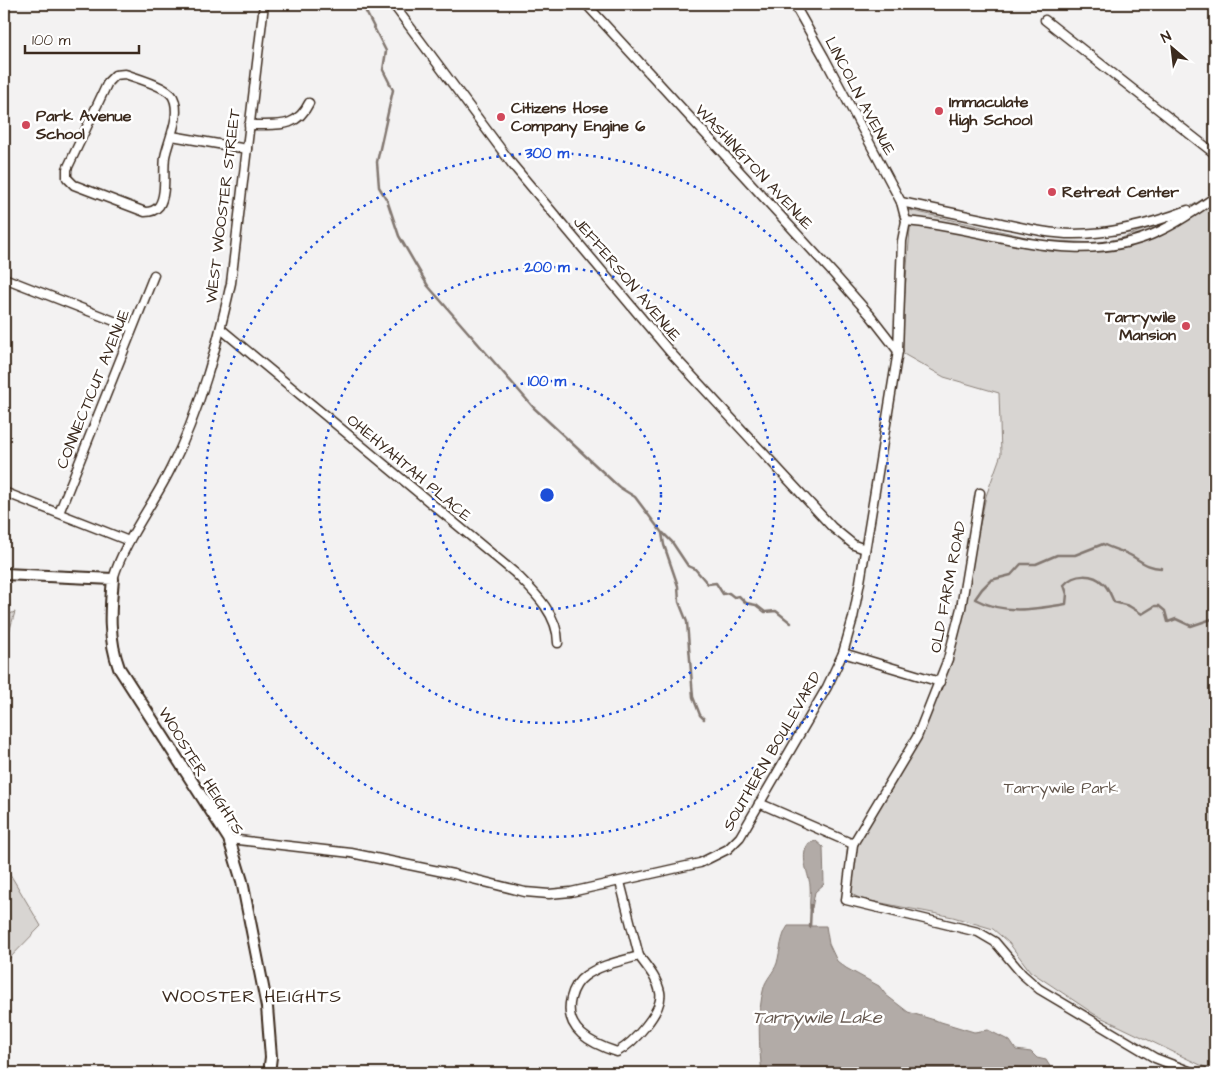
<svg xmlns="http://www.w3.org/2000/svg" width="1219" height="1077" font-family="'Architects Daughter',sans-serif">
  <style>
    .green { fill: #d8d5d2; stroke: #8a8078 }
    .water { fill: #b2aba7; stroke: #827770 }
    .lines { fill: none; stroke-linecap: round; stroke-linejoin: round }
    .stream { stroke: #827770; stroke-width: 2.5 }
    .minor-casing { stroke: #3b2a1e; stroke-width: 11 }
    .major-casing { stroke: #3b2a1e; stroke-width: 14 }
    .minor { stroke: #fff; stroke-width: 8 }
    .major { stroke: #fff; stroke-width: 10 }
    .ring { fill: none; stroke: #1d4ed8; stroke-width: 2.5; stroke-dasharray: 2.5 5 }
    .poi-dot { fill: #d1495b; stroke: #fff; stroke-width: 2 }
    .labels { text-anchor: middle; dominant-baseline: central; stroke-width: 5; stroke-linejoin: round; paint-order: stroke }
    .street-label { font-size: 16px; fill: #3b2a1e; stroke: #fff }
    .poi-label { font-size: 16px; font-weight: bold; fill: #3b2a1e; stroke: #fff; text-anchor: start }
    .park-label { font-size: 16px; fill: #62554b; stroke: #fff }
    .neighbourhood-label { font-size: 18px; letter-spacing: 1px; fill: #3b2a1e; stroke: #fff }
    .water-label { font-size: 18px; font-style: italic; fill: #65574e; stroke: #fff }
    .centre { fill: #1d4ed8; stroke: #fff; stroke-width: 2.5 }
    .ring-label { font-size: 15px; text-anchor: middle; font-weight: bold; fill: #1d4ed8; stroke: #fff; stroke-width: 5; stroke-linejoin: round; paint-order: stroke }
  </style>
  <rect width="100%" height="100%" fill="#f3f2f2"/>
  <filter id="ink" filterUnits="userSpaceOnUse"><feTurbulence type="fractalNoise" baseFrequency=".02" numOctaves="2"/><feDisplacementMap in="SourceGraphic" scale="10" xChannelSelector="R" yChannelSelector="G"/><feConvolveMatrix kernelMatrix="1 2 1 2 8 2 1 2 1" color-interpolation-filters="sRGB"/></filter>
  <g filter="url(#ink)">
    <g class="green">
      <polygon points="1215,192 1215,1072 1094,1014 1030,971 1009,943 993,929 953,917 861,899 848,892 855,840 902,768 936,684 963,604 986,496 1001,454 999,393 944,377 900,352 910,230 909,210 1039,240 1096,243 1122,238 1166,221"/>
      <polygon points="15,612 4,649 4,616"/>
      <polygon points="4,864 41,926 4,964"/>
    </g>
    <g class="water">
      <path d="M 816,841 L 823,847 L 824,884 L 815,892 L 812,908 L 810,909 C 809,901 811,893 810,885 C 808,871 799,856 809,843 Z"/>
      <path d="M 788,926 L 826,926 L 829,944 L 837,961 L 846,968 L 879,986 L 886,995 L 908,1012 L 974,1032 L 988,1030 L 1010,1041 L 1016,1050 L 1031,1052 L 1037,1058 L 1046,1060 L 1054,1073 L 762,1073 C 759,1049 757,1011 764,987 C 766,979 774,972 777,963 C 780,952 781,935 788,926 Z"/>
    </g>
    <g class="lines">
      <g class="stream">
        <polyline points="362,4 386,51 383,70 393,90 377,162 379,187 387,200 399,236 428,286 534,408 619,487 635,497 662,533 664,545 678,586 679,602 687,622 693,697 700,715 704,719"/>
        <polyline points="663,533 672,542 688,566 695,569 708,584 716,583 723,594 729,593 734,597 739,596 746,603 756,605 765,612 776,611 791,623"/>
        <path d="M 1161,568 C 1148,568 1141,561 1130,555 C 1122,551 1112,549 1103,544 L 1075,555 L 1057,555 L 1036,564 L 1021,564 L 1011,575 L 991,580 L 982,589 L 975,599 C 1004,615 1035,609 1066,604 L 1067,594 L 1064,585 C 1074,573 1093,573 1104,584 C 1109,589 1111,596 1114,602 L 1129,606 L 1142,614 L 1155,606 L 1159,606 L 1165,611 L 1168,622 L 1176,619 L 1191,626 L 1215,618"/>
        <polyline points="810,927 811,905"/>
      </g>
      <defs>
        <g id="minor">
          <polyline points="393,4 512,164 670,352 832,527 854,545 865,549"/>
          <polyline points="586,4 833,273 870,315 898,351"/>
          <polyline points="1045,20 1215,154"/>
          <path d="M 125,74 C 137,78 168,87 173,97 C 182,115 168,140 165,157 C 163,172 167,194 159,206 C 155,211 151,212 145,212 L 74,185 L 67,178 L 67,169 L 108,82 L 115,75 Z"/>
          <path d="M 249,125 C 276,124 296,130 309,103"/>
          <polyline points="172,136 247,149"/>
          <path d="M 901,202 C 934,209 968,216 1001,223 C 1025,228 1049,234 1073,234 C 1112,234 1151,224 1188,210"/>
          <path d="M 906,221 C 990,228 1077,271 1160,231 C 1179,222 1198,209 1215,197"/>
          <polyline points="4,278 132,328"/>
          <path d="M 221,329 L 515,573 C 534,592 558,614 558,643"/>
          <polyline points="4,492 129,541"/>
          <polyline points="980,493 961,608 948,659 917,737 853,844 846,900 978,932 995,942 1022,974 1039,989 1155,1058 1194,1073"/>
          <polyline points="59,513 154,275"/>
          <path d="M 113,579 C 125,539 153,505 171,468 C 200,411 217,346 231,283 L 264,4"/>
          <polyline points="843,653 940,682"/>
          <polyline points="759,803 853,844"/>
          <polyline points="229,839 351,853 453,874 525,892 549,894 571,892 700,863 728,849 740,837 827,687 843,653 853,618 860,582 898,351 902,241 906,221 901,202 824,57 794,4"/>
          <polyline points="620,882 639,956"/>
          <path d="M 639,956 C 647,967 657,978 660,992 C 664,1011 632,1044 617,1052 C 592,1044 563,1030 571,998 C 573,990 578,981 585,976 C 600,965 621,961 639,956 Z"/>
        </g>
        <path id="major" d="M 4,574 L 113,579 C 110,610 108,638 119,668 L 229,839 L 242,881 L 267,1007 L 271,1057 L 269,1073"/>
      </defs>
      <use href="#minor" class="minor-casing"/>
      <use href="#major" class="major-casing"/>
      <use href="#minor" class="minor"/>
      <use href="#major" class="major"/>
    </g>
  </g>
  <g class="ring">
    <circle cx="547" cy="495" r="114"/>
    <circle cx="547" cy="495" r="228"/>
    <circle cx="547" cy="495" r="342"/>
  </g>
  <g class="poi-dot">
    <circle cx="939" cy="111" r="5"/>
    <circle cx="501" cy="117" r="5"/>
    <circle cx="26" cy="125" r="5"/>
    <circle cx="1052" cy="192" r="5"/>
    <circle cx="1186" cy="326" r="5"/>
  </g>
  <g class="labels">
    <g class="street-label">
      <text transform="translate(860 96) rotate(62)">LINCOLN AVENUE</text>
      <text transform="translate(754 167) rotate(47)">WASHINGTON AVENUE</text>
      <text transform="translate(223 206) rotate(-83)">WEST WOOSTER STREET</text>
      <text transform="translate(627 279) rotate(50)">JEFFERSON AVENUE</text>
      <text transform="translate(93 389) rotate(-68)">CONNECTICUT AVENUE</text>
      <text transform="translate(409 468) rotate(40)">OHEHYAHTAH PLACE</text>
      <text transform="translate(948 587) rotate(-79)">OLD FARM ROAD</text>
      <text transform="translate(772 751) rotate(-60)">SOUTHERN BOULEVARD</text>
      <text transform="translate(201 771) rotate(58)">WOOSTER HEIGHTS</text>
    </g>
    <g class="poi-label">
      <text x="949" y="102">Immaculate<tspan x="949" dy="18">High School</tspan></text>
      <text x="511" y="108">Citizens Hose<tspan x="511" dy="18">Company Engine 6</tspan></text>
      <text x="36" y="116">Park Avenue<tspan x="36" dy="18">School</tspan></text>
      <text x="1062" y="192">Retreat Center</text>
      <text x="1176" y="317" text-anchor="end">Tarrywile<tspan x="1176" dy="18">Mansion</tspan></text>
    </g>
    <g class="park-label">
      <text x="1061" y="788">Tarrywile Park</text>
    </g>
    <g class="neighbourhood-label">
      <text x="252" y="996">WOOSTER HEIGHTS</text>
    </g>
    <g class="water-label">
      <text x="817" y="1017">Tarrywile Lake</text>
    </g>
  </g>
  <circle cx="547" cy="495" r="8" class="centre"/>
  <g class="ring-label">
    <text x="547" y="158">300 m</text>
    <text x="547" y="272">200 m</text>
    <text x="547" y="386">100 m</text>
  </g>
  <rect width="1219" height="1077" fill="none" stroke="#fff" stroke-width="20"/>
  <rect x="10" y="10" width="1199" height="1057" fill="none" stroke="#3b2a1e" stroke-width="2" filter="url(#ink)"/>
  <g transform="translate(1172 48) rotate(332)" stroke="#ffffff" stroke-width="4" paint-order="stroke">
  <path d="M0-4L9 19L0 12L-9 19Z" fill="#3b2a1e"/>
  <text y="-8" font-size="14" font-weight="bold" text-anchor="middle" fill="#3b2a1e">N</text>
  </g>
  <path d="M25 45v8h114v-8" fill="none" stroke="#3b2a1e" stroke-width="2.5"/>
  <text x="32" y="45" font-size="15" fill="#3b2a1e" stroke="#ffffff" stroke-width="4" paint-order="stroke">100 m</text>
</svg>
